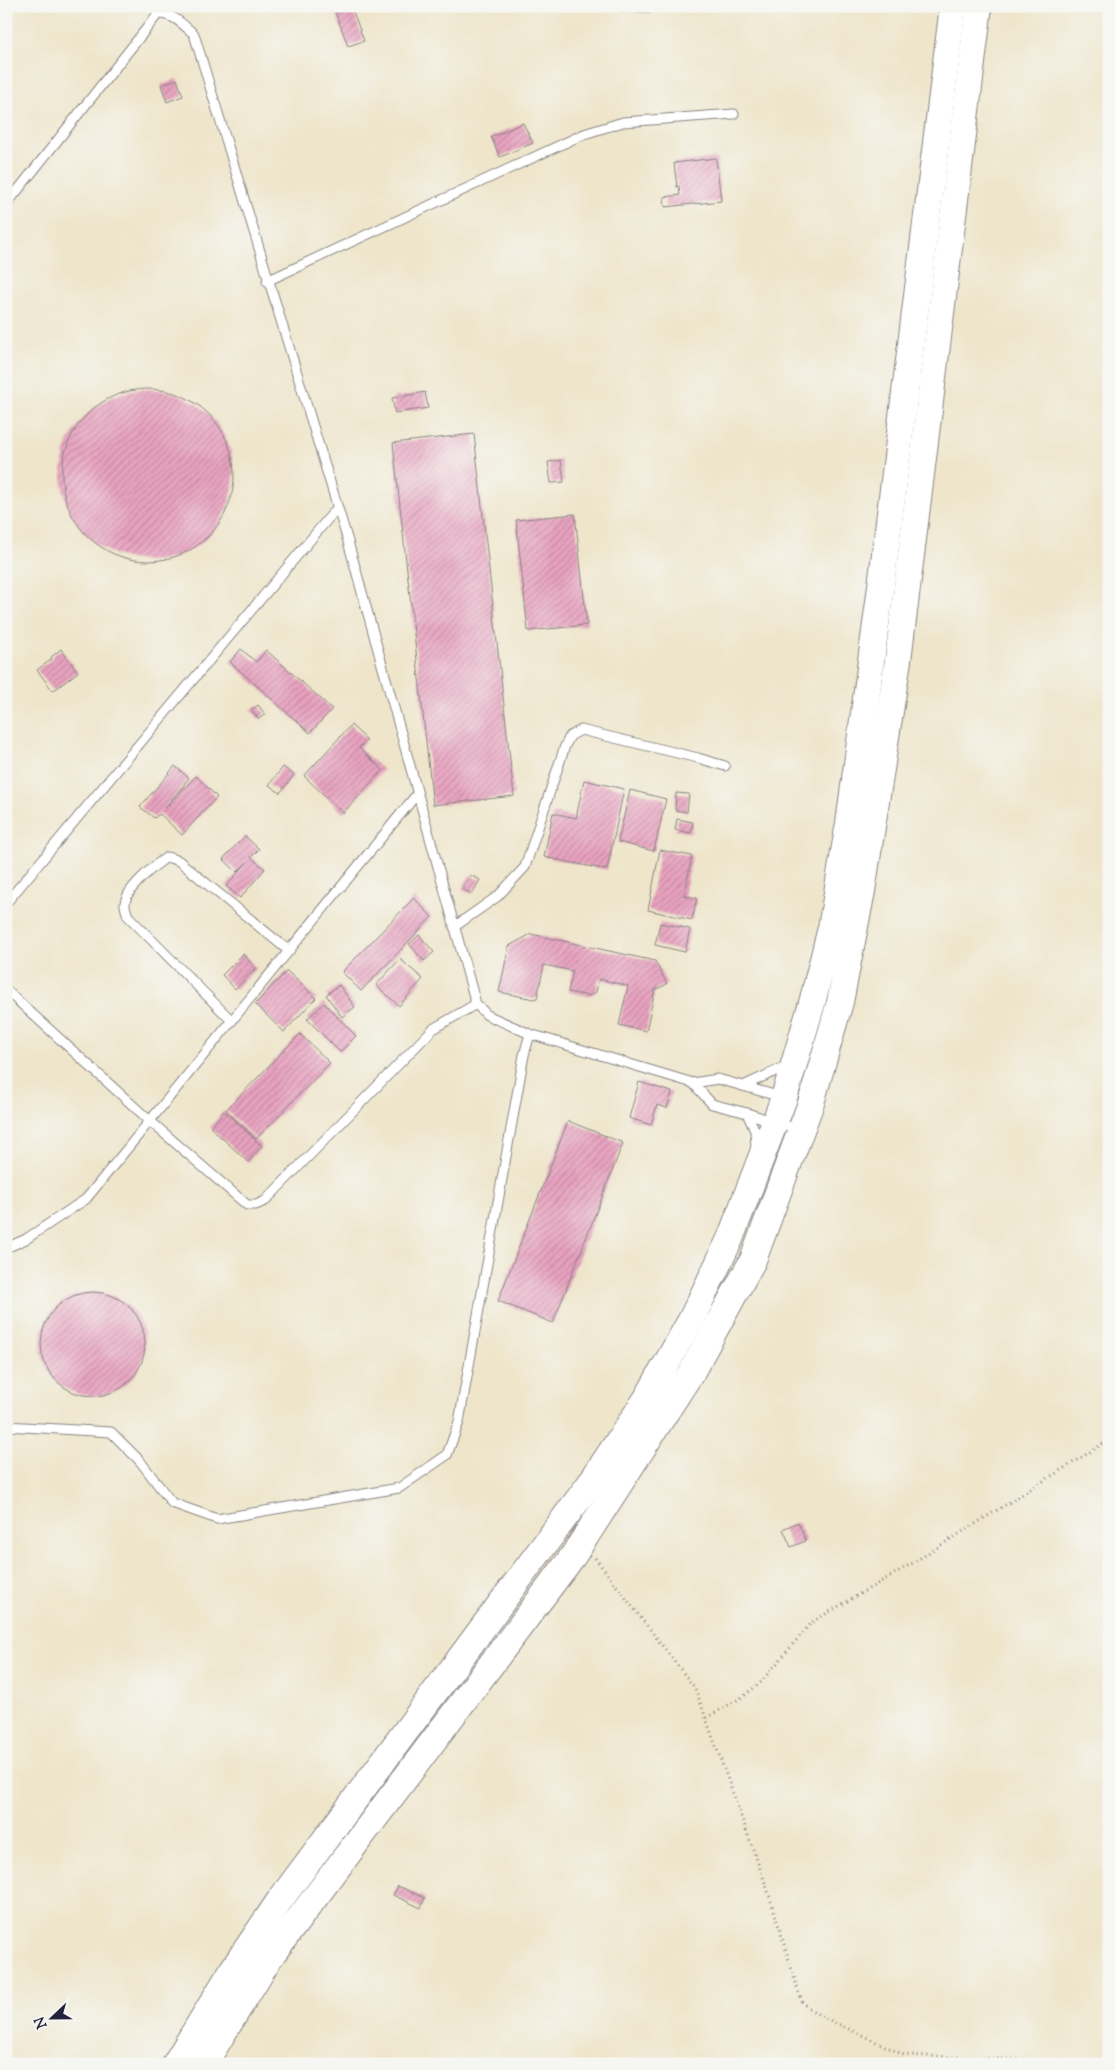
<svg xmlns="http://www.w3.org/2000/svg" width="1115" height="2070" font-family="'Sorts Mill Goudy',serif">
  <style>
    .building { fill: url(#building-hatch) }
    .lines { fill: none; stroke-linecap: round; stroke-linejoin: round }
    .lane-casing { stroke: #888482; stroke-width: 11 }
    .secondary-casing { stroke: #888482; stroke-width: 28 }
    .path { stroke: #888482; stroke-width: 3; stroke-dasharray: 1 4; stroke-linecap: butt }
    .lane { stroke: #fff; stroke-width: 9 }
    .secondary { stroke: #fff; stroke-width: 26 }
  </style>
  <defs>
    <pattern id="building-hatch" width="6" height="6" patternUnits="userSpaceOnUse" patternTransform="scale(1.25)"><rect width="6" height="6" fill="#e9a3c0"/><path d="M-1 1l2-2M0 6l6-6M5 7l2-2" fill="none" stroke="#bc849d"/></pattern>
  </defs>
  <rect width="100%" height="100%" fill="#f6f6f2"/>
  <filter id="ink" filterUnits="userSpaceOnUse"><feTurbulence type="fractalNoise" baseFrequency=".02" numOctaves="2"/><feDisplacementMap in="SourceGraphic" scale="10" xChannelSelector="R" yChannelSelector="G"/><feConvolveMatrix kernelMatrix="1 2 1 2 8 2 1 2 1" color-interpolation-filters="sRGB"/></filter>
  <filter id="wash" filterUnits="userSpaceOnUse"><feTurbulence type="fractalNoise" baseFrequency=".0096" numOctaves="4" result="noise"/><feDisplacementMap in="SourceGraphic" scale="20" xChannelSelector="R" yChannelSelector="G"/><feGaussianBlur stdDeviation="1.12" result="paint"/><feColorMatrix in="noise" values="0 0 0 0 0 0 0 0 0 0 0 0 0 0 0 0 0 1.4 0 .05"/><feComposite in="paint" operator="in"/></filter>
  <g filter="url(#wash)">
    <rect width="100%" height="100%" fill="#eee5ca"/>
    <g id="blocks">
      <g class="building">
        <polygon points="333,6 351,6 364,41 348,46"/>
        <polygon points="623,6 651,6 651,12 622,11"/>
        <polygon points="177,79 183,96 167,102 161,85"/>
        <polygon points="523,123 533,143 500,157 491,137"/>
        <polygon points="716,158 721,201 665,207 664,197 680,195 679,186 677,187 674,163"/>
        <circle cx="148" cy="475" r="86"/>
        <polygon points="425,392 428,408 395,413 392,398"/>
        <polygon points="474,434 514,796 433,805 393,443"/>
        <polygon points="561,460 564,482 551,483 548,462"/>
        <polygon points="575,514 587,625 528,631 516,520"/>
        <polygon points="61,649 78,672 53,691 37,670 52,659 51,657"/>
        <polygon points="241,649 256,662 266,650 332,709 310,733 230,662"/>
        <polygon points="258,705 265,714 259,719 251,710"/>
        <polygon points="351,725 367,740 359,748 383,770 343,813 304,776"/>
        <polygon points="175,766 189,778 165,808 196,776 217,797 182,835 160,814 154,818 140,807"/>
        <polygon points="283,767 294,775 280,793 269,785"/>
        <polygon points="584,780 624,789 607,870 544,857 553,813 576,818"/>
        <polygon points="630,790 666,799 654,851 618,842"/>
        <polygon points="676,793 689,794 687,812 675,810"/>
        <polygon points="677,819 693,822 691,833 675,830"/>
        <polygon points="245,836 259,849 251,857 265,869 240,898 226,886 247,862 237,872 223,859"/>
        <polygon points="660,850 692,856 684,896 697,898 692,920 648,910"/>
        <polygon points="470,875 480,880 472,894 462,889"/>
        <polygon points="414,898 432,917 361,991 342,972"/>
        <polygon points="660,923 690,929 685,952 655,945"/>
        <polygon points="531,934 655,961 667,984 655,990 646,1031 619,1025 628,986 599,979 596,992 589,996 568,992 573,971 544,965 537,998 534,999 499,992 509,946"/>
        <polygon points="419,935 434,952 424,961 409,944"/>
        <polygon points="243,954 256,968 235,989 222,975"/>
        <polygon points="400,959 423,979 399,1006 376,985"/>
        <polygon points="287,971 316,998 284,1032 255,1004"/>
        <polygon points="339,985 355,1007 342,1017 326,995"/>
        <polygon points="324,1003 356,1036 340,1052 307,1019"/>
        <polygon points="300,1034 330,1063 256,1139 226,1110"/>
        <polygon points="639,1082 672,1092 667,1108 657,1105 651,1125 629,1118"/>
        <polygon points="224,1111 262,1146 248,1162 210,1127"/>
        <polygon points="568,1121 623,1143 553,1323 498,1301"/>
        <circle cx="93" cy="1344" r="52"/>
        <polygon points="798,1522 806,1541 791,1547 783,1529"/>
        <polygon points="398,1886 425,1898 421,1908 393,1895"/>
      </g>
    </g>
  </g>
  <g filter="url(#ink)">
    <use href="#blocks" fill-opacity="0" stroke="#888482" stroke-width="1"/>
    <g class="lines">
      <defs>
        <g id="lane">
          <path d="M 6,205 L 158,14 C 174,14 182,24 194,34 L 347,538 L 476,1004 L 487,1015 L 530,1034 L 693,1083 L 718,1079 L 743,1086 L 789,1065"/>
          <polyline points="267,281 584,134 623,122 734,114"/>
          <polyline points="6,903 337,508"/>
          <polyline points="454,927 498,896 525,867 565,746 570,736 581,730 698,758 725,766"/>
          <polyline points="6,990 150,1121 247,1205 256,1205 265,1201 433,1029 476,1004"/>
          <path d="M 232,1021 L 128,916 C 127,913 125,908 125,905 C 124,890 155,865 167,857 L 179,861 L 289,951"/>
          <polyline points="693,1083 712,1104 747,1113 755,1131 756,1147"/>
          <polyline points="743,1086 781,1097"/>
          <polyline points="747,1113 799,1130"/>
          <polyline points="6,1248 26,1239 86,1199 417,794"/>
          <polyline points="6,1426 111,1432 140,1461 172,1503 217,1519 399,1488 447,1455 459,1422 524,1055 530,1034"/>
        </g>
        <g id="secondary">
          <polyline points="175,2064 233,1969 280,1900 589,1485 647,1398 692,1318 730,1239 784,1098 812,1003 831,928 849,823 879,602 953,6"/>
          <polyline points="204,2064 270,1957 573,1556 691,1373 753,1260 811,1103 840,1002 862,891 898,660 979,6"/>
        </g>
      </defs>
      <use href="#lane" class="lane-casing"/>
      <use href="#secondary" class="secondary-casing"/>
      <g class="path">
        <polyline points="595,1558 695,1688 767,1888 802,2003 819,2015 904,2055 1030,2060 1046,2064"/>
        <polyline points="706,1718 744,1696 761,1682 812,1622 911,1564 1109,1440"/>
      </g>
      <use href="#lane" class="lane"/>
      <use href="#secondary" class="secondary"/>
    </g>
  </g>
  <rect width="1115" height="2070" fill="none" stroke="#f6f6f2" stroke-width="25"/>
  <g transform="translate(52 2018) rotate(248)" stroke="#f6f6f2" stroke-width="4" paint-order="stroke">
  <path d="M0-4L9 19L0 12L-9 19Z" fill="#22223b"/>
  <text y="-8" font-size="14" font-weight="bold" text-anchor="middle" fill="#22223b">N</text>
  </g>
</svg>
